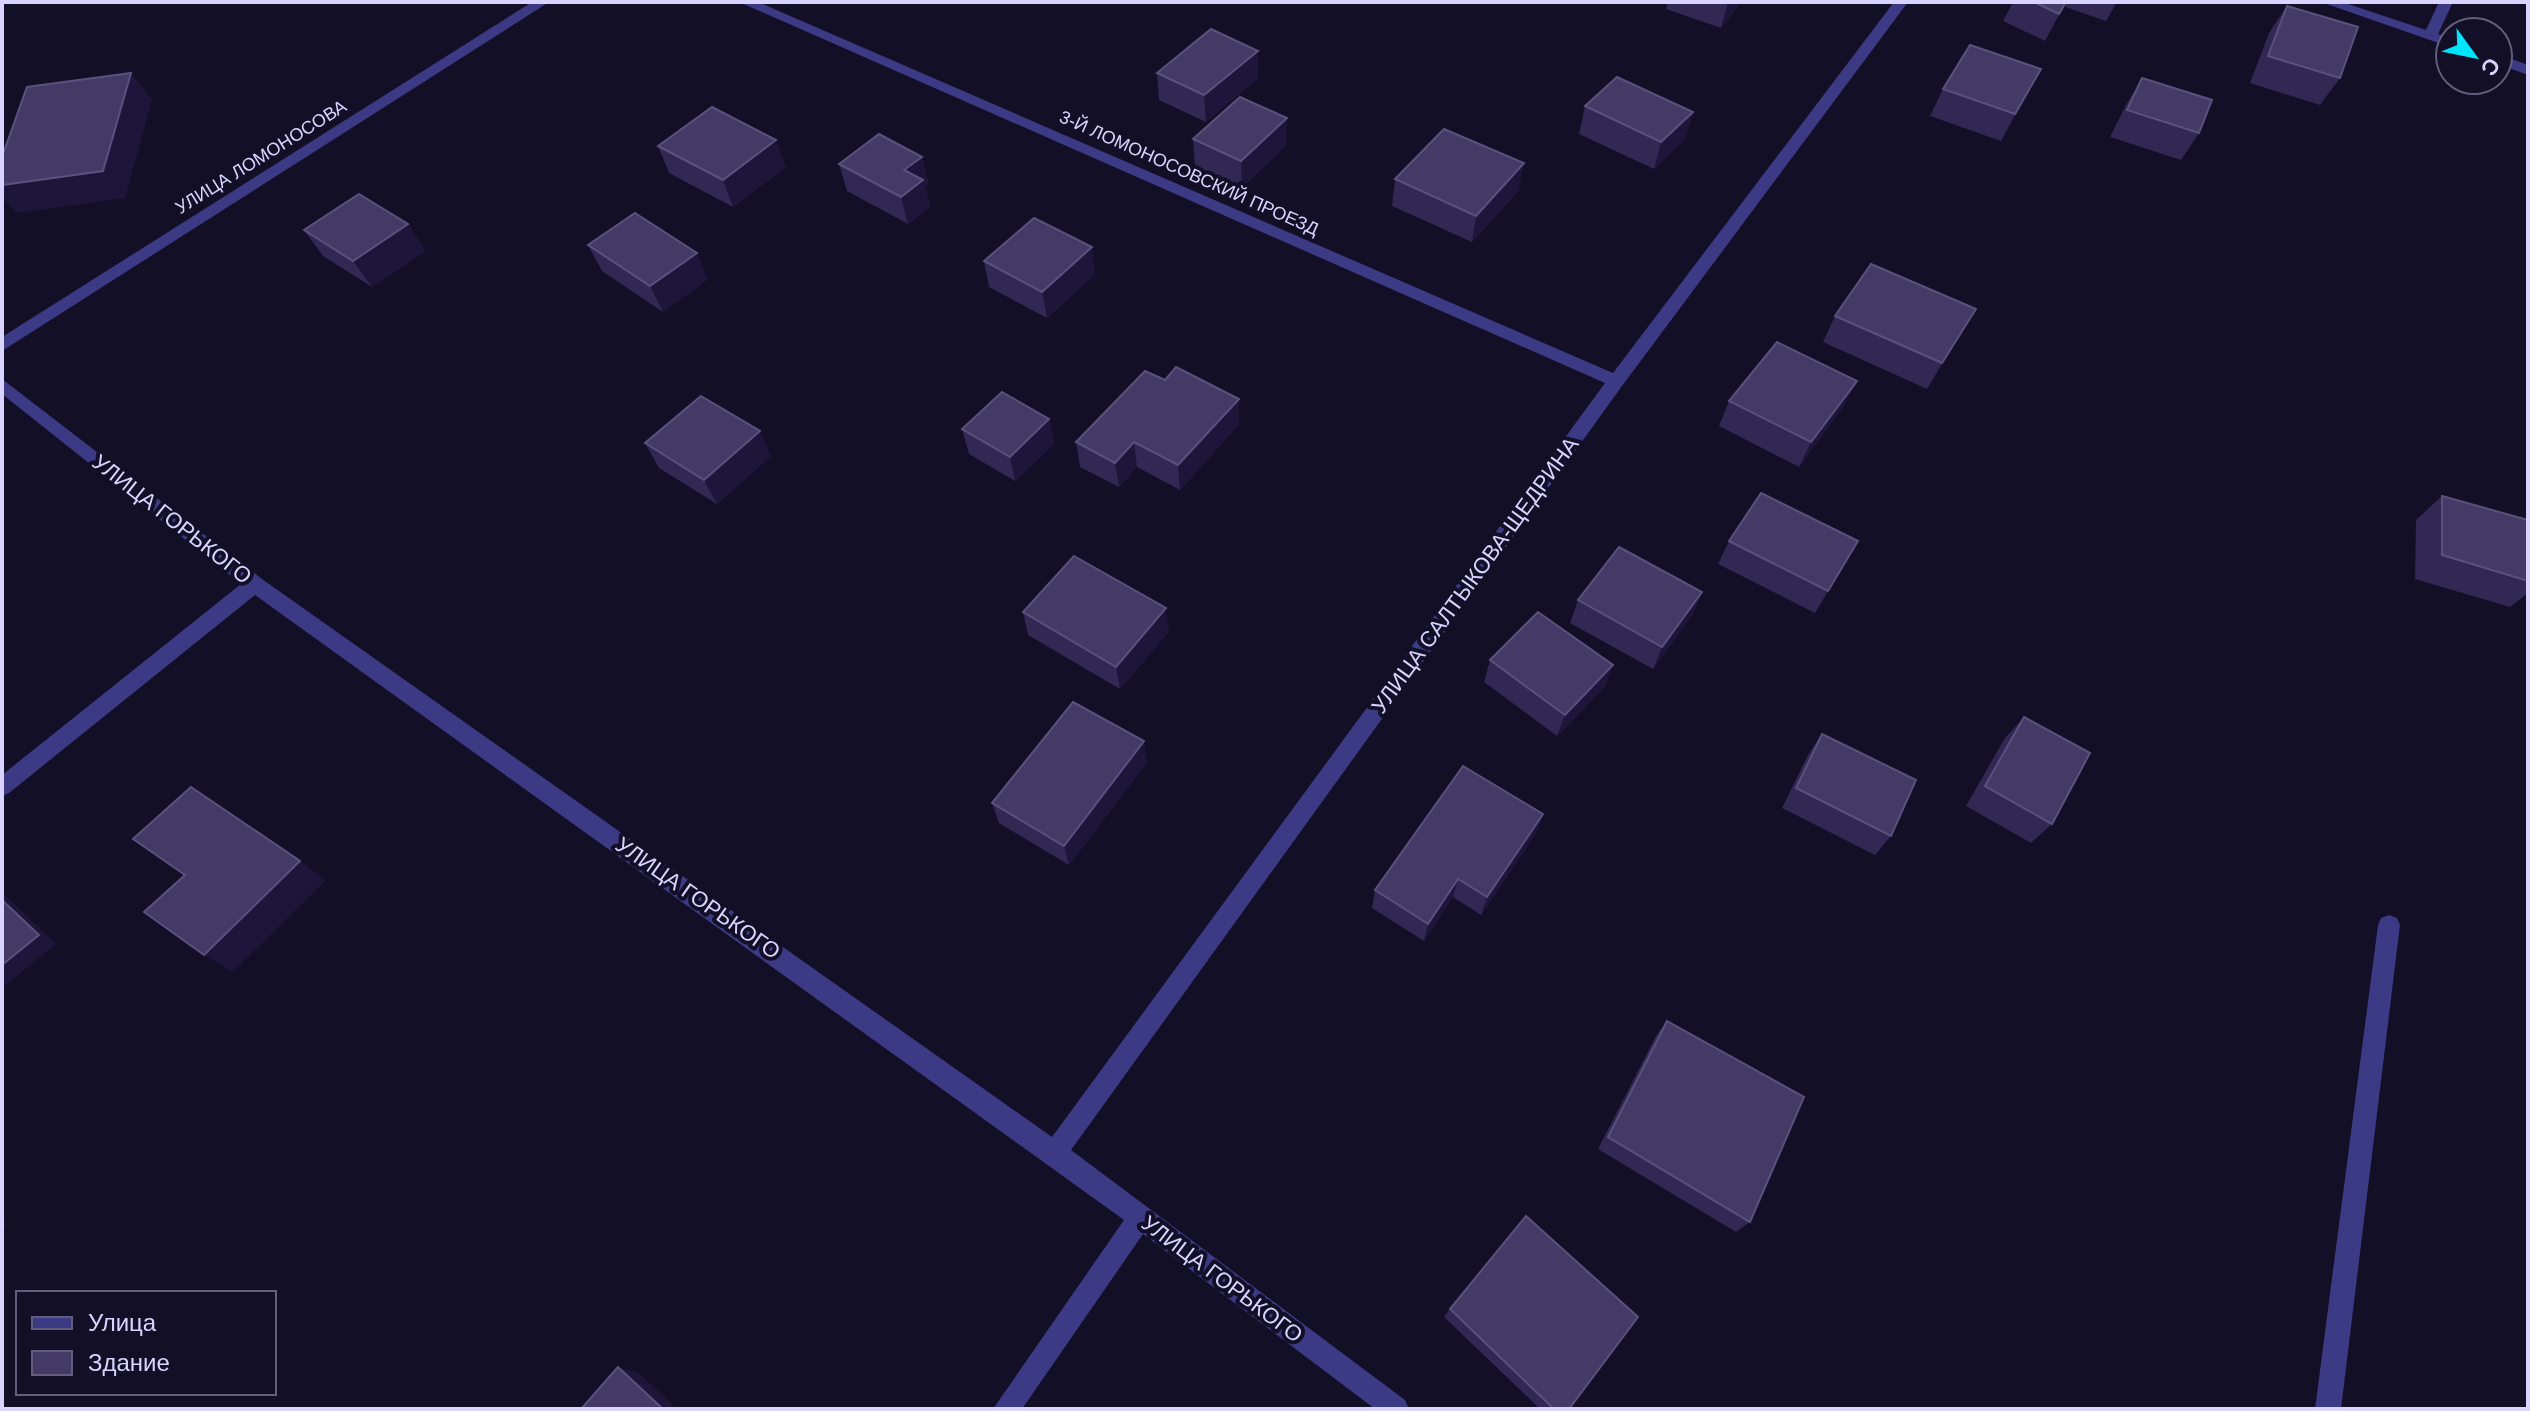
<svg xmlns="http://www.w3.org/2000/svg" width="2530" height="1411" font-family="Helvetica,sans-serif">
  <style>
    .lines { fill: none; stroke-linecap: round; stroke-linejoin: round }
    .minor { fill: #3d3a85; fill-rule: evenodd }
    .wall { fill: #312854 }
    .shaded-wall { fill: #1d163a }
    .building { fill: #433a66; stroke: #5a527e; stroke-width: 2 }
    .labels { text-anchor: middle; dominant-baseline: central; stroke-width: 8; stroke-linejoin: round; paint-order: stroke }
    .far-street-label { font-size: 18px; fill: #d9d4ff; stroke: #130f26 }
    .street-label { font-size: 22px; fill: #d9d4ff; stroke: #130f26 }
  </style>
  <rect width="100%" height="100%" fill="#130f26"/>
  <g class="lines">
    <g class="minor">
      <polygon points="532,2 549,2 2,351 2,337"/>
      <polygon points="739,2 758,2 1613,373 1894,2 1908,2 1622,386 1071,1150 1405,1400 1409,1409 1375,1409 1143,1234 1022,1409 993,1409 1124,1220 255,595 9,793 2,796 2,775 241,584 2,394 2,379 262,579 1052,1137 1605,383"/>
      <polygon points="2321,2 2342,2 2426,30 2439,2 2453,2 2438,34 2450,38 2450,47"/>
      <polygon points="2498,54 2528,65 2528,75 2498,64"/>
      <polygon points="2389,915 2397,918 2400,925 2341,1409 2315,1409 2378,925 2381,918"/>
    </g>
  </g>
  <g class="wall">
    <polygon points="1668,2 1741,2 1721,28 1666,9"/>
    <polygon points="2013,2 2066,2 2045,41 2003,21"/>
    <polygon points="2067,2 2117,2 2106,21 2065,7"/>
    <polygon points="2287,6 2340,78 2320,105 2250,83 2269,33"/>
    <polygon points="1258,51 1258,78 1206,122 1159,100 1157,73"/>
    <polygon points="2142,78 2199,133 2181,160 2110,137 2126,105"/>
    <polygon points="1943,89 2027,96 2001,141 1930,116"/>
    <polygon points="1585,106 1693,112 1685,139 1654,169 1579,134"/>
    <polygon points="1193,139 1286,145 1242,188 1195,166"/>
    <polygon points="658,146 786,167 733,207 669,173"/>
    <polygon points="839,164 929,184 925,187 930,207 908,224 847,191"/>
    <polygon points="1395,179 1519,190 1472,242 1392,206"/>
    <polygon points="408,224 425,251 372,287 323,256 304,230"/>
    <polygon points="588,245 708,279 663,312 602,271"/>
    <polygon points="984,261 1095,274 1047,318 989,287"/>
    <polygon points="1835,316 1961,334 1927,389 1823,342"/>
    <polygon points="1729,401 1844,406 1799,467 1719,426"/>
    <polygon points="1049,419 1054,444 1015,481 969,454 962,429"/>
    <polygon points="1239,424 1180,490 1137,467 1119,487 1080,467 1076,442"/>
    <polygon points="645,443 771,456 717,504 659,468"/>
    <polygon points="2442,496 2528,520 2528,593 2510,607 2415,579 2416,520"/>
    <polygon points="1729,541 1858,541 1815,613 1718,564"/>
    <polygon points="1702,592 1692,615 1653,669 1570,623 1578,600"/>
    <polygon points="1023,612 1169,631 1120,689 1028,635"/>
    <polygon points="1490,660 1605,687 1557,736 1484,682"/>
    <polygon points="2024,717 2052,824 2031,843 1966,806 2005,738"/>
    <polygon points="1822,734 1891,836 1875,855 1782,808 1808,755"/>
    <polygon points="1147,762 1069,865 999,823 992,803"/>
    <polygon points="1543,814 1536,833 1481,915 1453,897 1424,941 1372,908 1375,890"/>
    <polygon points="1667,1021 1750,1222 1736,1232 1598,1149 1656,1036"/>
    <polygon points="1450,1309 1569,1409 1540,1409 1444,1317"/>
  </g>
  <g class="shaded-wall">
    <polygon points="1728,2 1741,2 1721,28"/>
    <polygon points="1258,51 1258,78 1206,122 1204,95"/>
    <polygon points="2041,69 2027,96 2001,141 2015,114"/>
    <polygon points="131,73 152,100 125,198 17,213 2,197 2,185"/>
    <polygon points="1693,112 1685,139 1654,169 1661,142"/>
    <polygon points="1287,118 1286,145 1242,188 1241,161"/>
    <polygon points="776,140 786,167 733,207 723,180"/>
    <polygon points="922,157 929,184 925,187 930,207 908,224 901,197 904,170"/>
    <polygon points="1524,163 1519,190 1472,242 1476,216"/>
    <polygon points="408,224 425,251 372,287 353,261"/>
    <polygon points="1092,247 1095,274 1047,318 1042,292"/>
    <polygon points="697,253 708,279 663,312 650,286"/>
    <polygon points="1976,309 1961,334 1927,389 1942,363"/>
    <polygon points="1857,381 1844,406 1799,467 1811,442"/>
    <polygon points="1239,399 1239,424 1180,490 1178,465"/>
    <polygon points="1049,419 1054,444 1015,481 1010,457"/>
    <polygon points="760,431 771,456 717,504 704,480"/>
    <polygon points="1134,442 1137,467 1119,487 1115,463"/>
    <polygon points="1702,592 1692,615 1653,669 1662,647"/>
    <polygon points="1166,608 1169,631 1120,689 1116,667"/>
    <polygon points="1613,665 1605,687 1557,736 1565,715"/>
    <polygon points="1144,741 1147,762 1069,865 1064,846"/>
    <polygon points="1543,814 1536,833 1481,915 1487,897"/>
    <polygon points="300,861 326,880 233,972 204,955"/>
    <polygon points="1458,879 1453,897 1424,941 1428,924"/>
    <polygon points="2,892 56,944 2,988"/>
    <polygon points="2,1217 7,1225 2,1229"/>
    <polygon points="618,1367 639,1373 677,1409 663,1409"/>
  </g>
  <g class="building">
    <polygon points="2034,2 2066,2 2059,14"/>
    <polygon points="2287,6 2358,27 2340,78 2268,56"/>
    <polygon points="1211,29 1258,51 1204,95 1157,73"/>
    <polygon points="1970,45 2041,69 2015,114 1943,89"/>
    <polygon points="131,73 103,171 2,185 2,157 27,87"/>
    <polygon points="1617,77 1693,112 1661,142 1585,106"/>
    <polygon points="2142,78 2212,100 2199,133 2127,110"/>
    <polygon points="1240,97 1287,118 1241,161 1193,139"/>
    <polygon points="712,107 776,140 723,180 658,146"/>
    <polygon points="1444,129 1524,163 1476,216 1395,179"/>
    <polygon points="879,134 922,157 904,170 923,180 901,197 839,164"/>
    <polygon points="359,194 408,224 353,261 304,230"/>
    <polygon points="635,213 697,253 650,286 588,245"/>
    <polygon points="1034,218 1092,247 1042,292 984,261"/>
    <polygon points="1871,264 1976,309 1942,363 1835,316"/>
    <polygon points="1777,342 1857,381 1811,442 1729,401"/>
    <polygon points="1176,367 1239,399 1178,465 1134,442 1115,463 1076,442 1145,371 1165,380"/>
    <polygon points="1002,392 1049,419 1010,457 962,429"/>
    <polygon points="701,396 760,431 704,480 645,443"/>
    <polygon points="1761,493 1858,541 1828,591 1729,541"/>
    <polygon points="2442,496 2528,520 2528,581 2442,555"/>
    <polygon points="1619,547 1702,592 1662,647 1578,600"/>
    <polygon points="1074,556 1166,608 1116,667 1023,612"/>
    <polygon points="1538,612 1613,665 1565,715 1490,660"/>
    <polygon points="1073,702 1144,741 1064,846 992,803"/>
    <polygon points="2024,717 2090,753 2052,824 1985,786"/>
    <polygon points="1822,734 1916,780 1891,836 1796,788"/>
    <polygon points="1463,766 1543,814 1487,897 1458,879 1428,924 1375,890"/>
    <polygon points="191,787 300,861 204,955 144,912 185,875 133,839"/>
    <polygon points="2,900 39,935 2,965"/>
    <polygon points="1667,1021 1804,1097 1750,1222 1608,1137"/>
    <polygon points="1526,1216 1638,1317 1569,1409 1554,1409 1450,1309"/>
    <polygon points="618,1367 663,1409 581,1409"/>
  </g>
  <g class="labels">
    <g class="far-street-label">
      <text transform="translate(261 157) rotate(-32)">УЛИЦА ЛОМОНОСОВА</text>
      <text transform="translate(1189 173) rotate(24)">3-Й ЛОМОНОСОВСКИЙ ПРОЕЗД</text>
    </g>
    <g class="street-label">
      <text transform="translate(172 519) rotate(38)">УЛИЦА ГОРЬКОГО</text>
      <text transform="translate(1475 575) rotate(-54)">УЛИЦА САЛТЫКОВА-ЩЕДРИНА</text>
      <text transform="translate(698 898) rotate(35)">УЛИЦА ГОРЬКОГО</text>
      <text transform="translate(1222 1279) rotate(37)">УЛИЦА ГОРЬКОГО</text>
    </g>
  </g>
  <rect width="2530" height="1411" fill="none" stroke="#d9d4ff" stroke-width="8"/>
  <rect x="16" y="1291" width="260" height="104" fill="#130f26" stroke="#625e7d" stroke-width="2"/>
  <rect x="32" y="1317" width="40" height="12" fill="#3d3a85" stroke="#625e7d" stroke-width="2"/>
  <text x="88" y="1331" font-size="24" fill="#d9d4ff">Улица</text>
  <rect x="32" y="1351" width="40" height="24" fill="#433a66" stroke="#625e7d" stroke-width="2"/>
  <text x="88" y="1371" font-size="24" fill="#d9d4ff">Здание</text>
  <g transform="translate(2474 56) rotate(123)"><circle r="38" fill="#130f26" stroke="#625e7d" stroke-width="2"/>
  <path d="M0-6L14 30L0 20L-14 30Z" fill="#00e5ff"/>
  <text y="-12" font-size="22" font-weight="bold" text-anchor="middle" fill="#d9d4ff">С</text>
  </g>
</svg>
